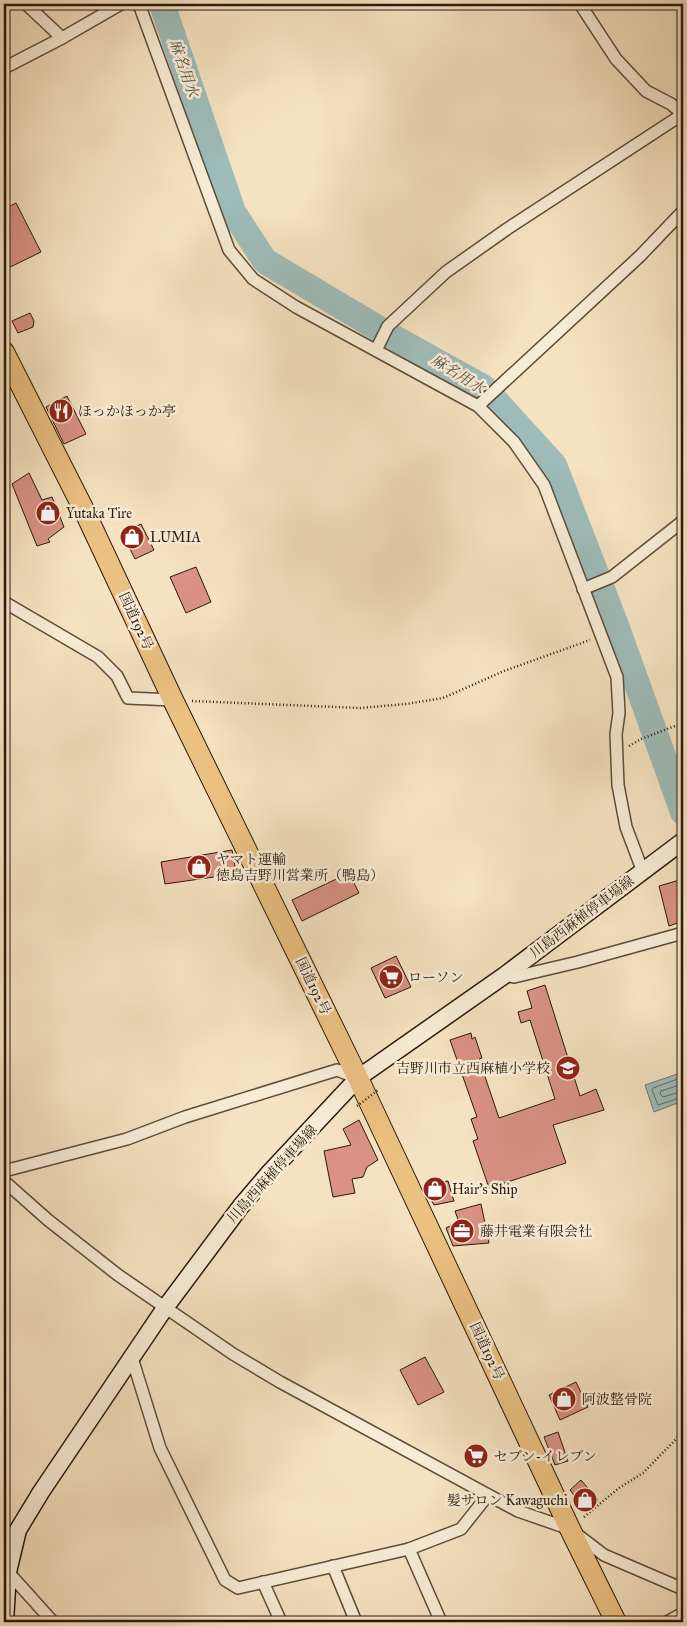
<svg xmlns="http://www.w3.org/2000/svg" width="687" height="1626" font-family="'IM FELL Great Primer','Noto Serif JP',serif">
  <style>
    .water { fill: #9ebcb9; stroke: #707b74 }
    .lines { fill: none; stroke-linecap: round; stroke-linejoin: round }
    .shore { stroke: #646a63; stroke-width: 1 }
    .river { stroke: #9ebcb9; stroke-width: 26 }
    .building { fill: #d99284; stroke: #2a190d }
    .minor-casing { stroke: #5d4b3a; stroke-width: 14 }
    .secondary-casing { stroke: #2a190d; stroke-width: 19 }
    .trunk-casing { stroke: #2a190d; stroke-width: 22 }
    .path { stroke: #2a190d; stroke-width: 2.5; stroke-dasharray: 1 2.5; stroke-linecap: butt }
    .minor { stroke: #f8ecd6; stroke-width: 11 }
    .secondary { stroke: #f8ecd6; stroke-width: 16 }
    .trunk { stroke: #eac180; stroke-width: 20 }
    .path-bridge { stroke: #2a190d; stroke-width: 2.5; stroke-dasharray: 1 2.5; stroke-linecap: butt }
    .labels { text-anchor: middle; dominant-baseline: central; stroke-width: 5; stroke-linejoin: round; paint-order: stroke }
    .poi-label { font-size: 14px; fill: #2a190d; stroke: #f8ecd6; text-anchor: start }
    .street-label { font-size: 14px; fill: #2a190d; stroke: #f8ecd6 }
    .water-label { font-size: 15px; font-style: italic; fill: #535249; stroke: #f8ecd6 }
  </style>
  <rect width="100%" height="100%" fill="#f5e2c0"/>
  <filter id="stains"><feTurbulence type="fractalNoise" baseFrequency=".004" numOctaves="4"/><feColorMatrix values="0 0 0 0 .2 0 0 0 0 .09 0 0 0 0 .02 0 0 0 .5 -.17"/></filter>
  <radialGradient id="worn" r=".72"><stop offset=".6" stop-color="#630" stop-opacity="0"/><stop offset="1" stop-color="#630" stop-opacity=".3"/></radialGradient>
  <polygon class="water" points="683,1072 683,1101 654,1112 645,1085"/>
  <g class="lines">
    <g class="shore">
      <polyline points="683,1077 653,1088 652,1090 658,1105 683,1097"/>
      <polyline points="683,1084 661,1091 660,1094 663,1097 683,1091"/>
    </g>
    <polyline class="river" points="162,4 233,212 265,261 391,336 483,387 554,465 617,628 683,812"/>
  </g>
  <g class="building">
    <polygon points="16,203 41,252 4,270 4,209"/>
    <polygon points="30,313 34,321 33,327 18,333 12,321"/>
    <polygon points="67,396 86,434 64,444 46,407"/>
    <polygon points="29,473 42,500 52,497 64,527 48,539 50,542 37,546 12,484"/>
    <polygon points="141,524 154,550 135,559 122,533"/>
    <polygon points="196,567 211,602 186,613 170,577"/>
    <polygon points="232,850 236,871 215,875 214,877 165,884 161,862"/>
    <polygon points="349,873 359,893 302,921 292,900"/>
    <polygon points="683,879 683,921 669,926 659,886"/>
    <polygon points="396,956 411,987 385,998 371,968"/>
    <polygon points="545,985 580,1096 596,1089 604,1110 553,1125 566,1163 489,1188 473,1141 478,1139 471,1119 477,1117 450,1040 471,1033 472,1039 475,1037 482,1058 479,1059 499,1118 555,1099 530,1020 521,1023 518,1012 532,1008 527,991"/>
    <polygon points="359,1120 378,1160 367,1167 363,1177 352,1179 355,1193 333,1197 324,1151 351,1145 343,1129"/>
    <polygon points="448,1181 454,1201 434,1205 423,1185"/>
    <polygon points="481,1204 489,1243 453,1246 446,1228 459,1222 455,1211"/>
    <polygon points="425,1357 444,1392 418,1405 400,1370"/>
    <polygon points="576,1382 588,1407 560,1420 549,1395"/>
    <polygon points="558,1432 568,1461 555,1465 544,1437"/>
    <polygon points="581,1480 598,1500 585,1510 570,1490"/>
  </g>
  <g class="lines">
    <defs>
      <g id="minor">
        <polyline points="26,4 62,38"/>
        <polyline points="139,4 229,250 253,279 296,307 478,406 514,442 544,485 617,677 619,713 616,734 618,785 626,827 643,872"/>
        <polyline points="4,68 62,38 121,4"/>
        <polyline points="376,350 388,326 446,272 507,229 683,114 671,104 646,91 616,59 580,4"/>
        <polyline points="478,406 640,256 683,211"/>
        <polyline points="583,589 612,577 683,521"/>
        <polyline points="4,602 98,657 117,676 128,698 173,700"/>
        <polyline points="505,975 514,977 578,962 683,933"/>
        <polyline points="4,1171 127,1139 185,1117 337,1070 358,1078"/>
        <polyline points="4,1181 48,1220 118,1275 233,1354 280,1382 518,1511 570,1529 604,1555 683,1589"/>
        <polyline points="132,1358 160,1448 225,1580 238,1588 409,1549 461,1529 488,1495"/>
        <polyline points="409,1549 441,1622"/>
        <polyline points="333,1566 356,1622"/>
        <polyline points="8,1572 53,1622"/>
        <polyline points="263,1582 281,1622"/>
        <polyline points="667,1622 683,1613"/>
      </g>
      <polyline id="secondary" points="5,1622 8,1572 18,1530 41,1492 165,1308 241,1206 270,1172 358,1078 505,975 683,841"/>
      <polyline id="trunk" points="4,352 84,510 173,700 358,1078 570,1529 616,1622"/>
    </defs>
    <use href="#minor" class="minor-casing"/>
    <use href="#secondary" class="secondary-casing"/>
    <use href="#trunk" class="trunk-casing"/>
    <g class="path">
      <polyline points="192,701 360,708 406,704 443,698 504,671 590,640"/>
      <polyline points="629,746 641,739 675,726"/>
      <polyline points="584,1517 619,1488 643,1473 683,1432"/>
    </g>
    <use href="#minor" class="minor"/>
    <use href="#secondary" class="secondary"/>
    <use href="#trunk" class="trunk"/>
    <polyline class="path-bridge" points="357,1106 378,1090"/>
  </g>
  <defs>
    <symbol id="restaurant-disc" viewBox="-11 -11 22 22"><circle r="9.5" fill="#8f2418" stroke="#f8ecd6"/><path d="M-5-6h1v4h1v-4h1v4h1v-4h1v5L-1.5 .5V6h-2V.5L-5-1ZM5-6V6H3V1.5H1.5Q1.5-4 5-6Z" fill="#fff"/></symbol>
    <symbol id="shop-disc" viewBox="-11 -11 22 22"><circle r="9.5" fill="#8f2418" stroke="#f8ecd6"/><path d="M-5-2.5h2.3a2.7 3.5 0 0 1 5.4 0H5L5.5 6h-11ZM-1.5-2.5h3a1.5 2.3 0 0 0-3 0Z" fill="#fff"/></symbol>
    <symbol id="supermarket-disc" viewBox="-11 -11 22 22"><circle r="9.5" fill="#8f2418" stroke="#f8ecd6"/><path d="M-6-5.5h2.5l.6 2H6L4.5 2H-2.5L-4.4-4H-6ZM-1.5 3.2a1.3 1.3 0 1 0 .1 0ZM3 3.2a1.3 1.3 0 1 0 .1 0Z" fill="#fff"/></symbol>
    <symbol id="school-disc" viewBox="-11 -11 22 22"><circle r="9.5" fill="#8f2418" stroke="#f8ecd6"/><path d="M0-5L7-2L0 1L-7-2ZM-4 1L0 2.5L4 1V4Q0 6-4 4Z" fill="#fff"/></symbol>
    <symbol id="office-disc" viewBox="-11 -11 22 22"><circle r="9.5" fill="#8f2418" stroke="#f8ecd6"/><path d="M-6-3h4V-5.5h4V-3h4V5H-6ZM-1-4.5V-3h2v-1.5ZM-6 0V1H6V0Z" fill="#fff"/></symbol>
  </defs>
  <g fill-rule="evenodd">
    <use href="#restaurant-disc" x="47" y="397" width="28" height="28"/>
    <use href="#shop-disc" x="34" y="499" width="28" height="28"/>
    <use href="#shop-disc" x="118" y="523" width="28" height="28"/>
    <use href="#shop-disc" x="185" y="853" width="28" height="28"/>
    <use href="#supermarket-disc" x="377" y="963" width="28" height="28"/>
    <use href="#school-disc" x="554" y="1054" width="28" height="28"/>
    <use href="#shop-disc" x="421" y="1175" width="28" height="28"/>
    <use href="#office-disc" x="448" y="1217" width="28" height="28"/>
    <use href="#shop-disc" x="550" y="1385" width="28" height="28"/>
    <use href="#supermarket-disc" x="462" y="1442" width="28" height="28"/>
    <use href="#shop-disc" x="571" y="1486" width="28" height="28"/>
  </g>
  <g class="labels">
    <g class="poi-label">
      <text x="78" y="411">ほっかほっか亭</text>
      <text x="66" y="513">Yutaka Tire</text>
      <text x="150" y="537">LUMIA</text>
      <text x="216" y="859">ヤマト運輸<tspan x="216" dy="16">徳島吉野川営業所（鴨島）</tspan></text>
      <text x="408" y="977">ローソン</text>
      <text x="550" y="1068" text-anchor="end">吉野川市立西麻植小学校</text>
      <text x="452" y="1189">Hair's Ship</text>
      <text x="480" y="1231">藤井電業有限会社</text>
      <text x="582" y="1399">阿波整骨院</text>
      <text x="494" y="1456">セブン-イレブン</text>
      <text x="568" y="1500" text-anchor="end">髪サロン Kawaguchi</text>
    </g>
    <g class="street-label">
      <text transform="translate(136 621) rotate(65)">国道192号</text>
      <text transform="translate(582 917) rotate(-37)">川島西麻植停車場線</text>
      <text transform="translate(313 986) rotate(64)">国道192号</text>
      <text transform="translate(272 1174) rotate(-48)">川島西麻植停車場線</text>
      <text transform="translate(487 1351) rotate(65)">国道192号</text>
    </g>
    <g class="water-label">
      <text transform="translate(184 68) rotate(71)">麻名用水</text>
      <text transform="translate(458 374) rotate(32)">麻名用水</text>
    </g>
  </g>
  <rect width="687" height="1626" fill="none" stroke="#f5e2c0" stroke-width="20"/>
  <rect x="5" y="5" width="677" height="1616" fill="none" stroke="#2a190d" stroke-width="2.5"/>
  <rect x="10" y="10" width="667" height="1606" fill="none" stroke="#2a190d"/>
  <rect width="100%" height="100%" filter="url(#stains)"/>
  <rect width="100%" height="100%" fill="url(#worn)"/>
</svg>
